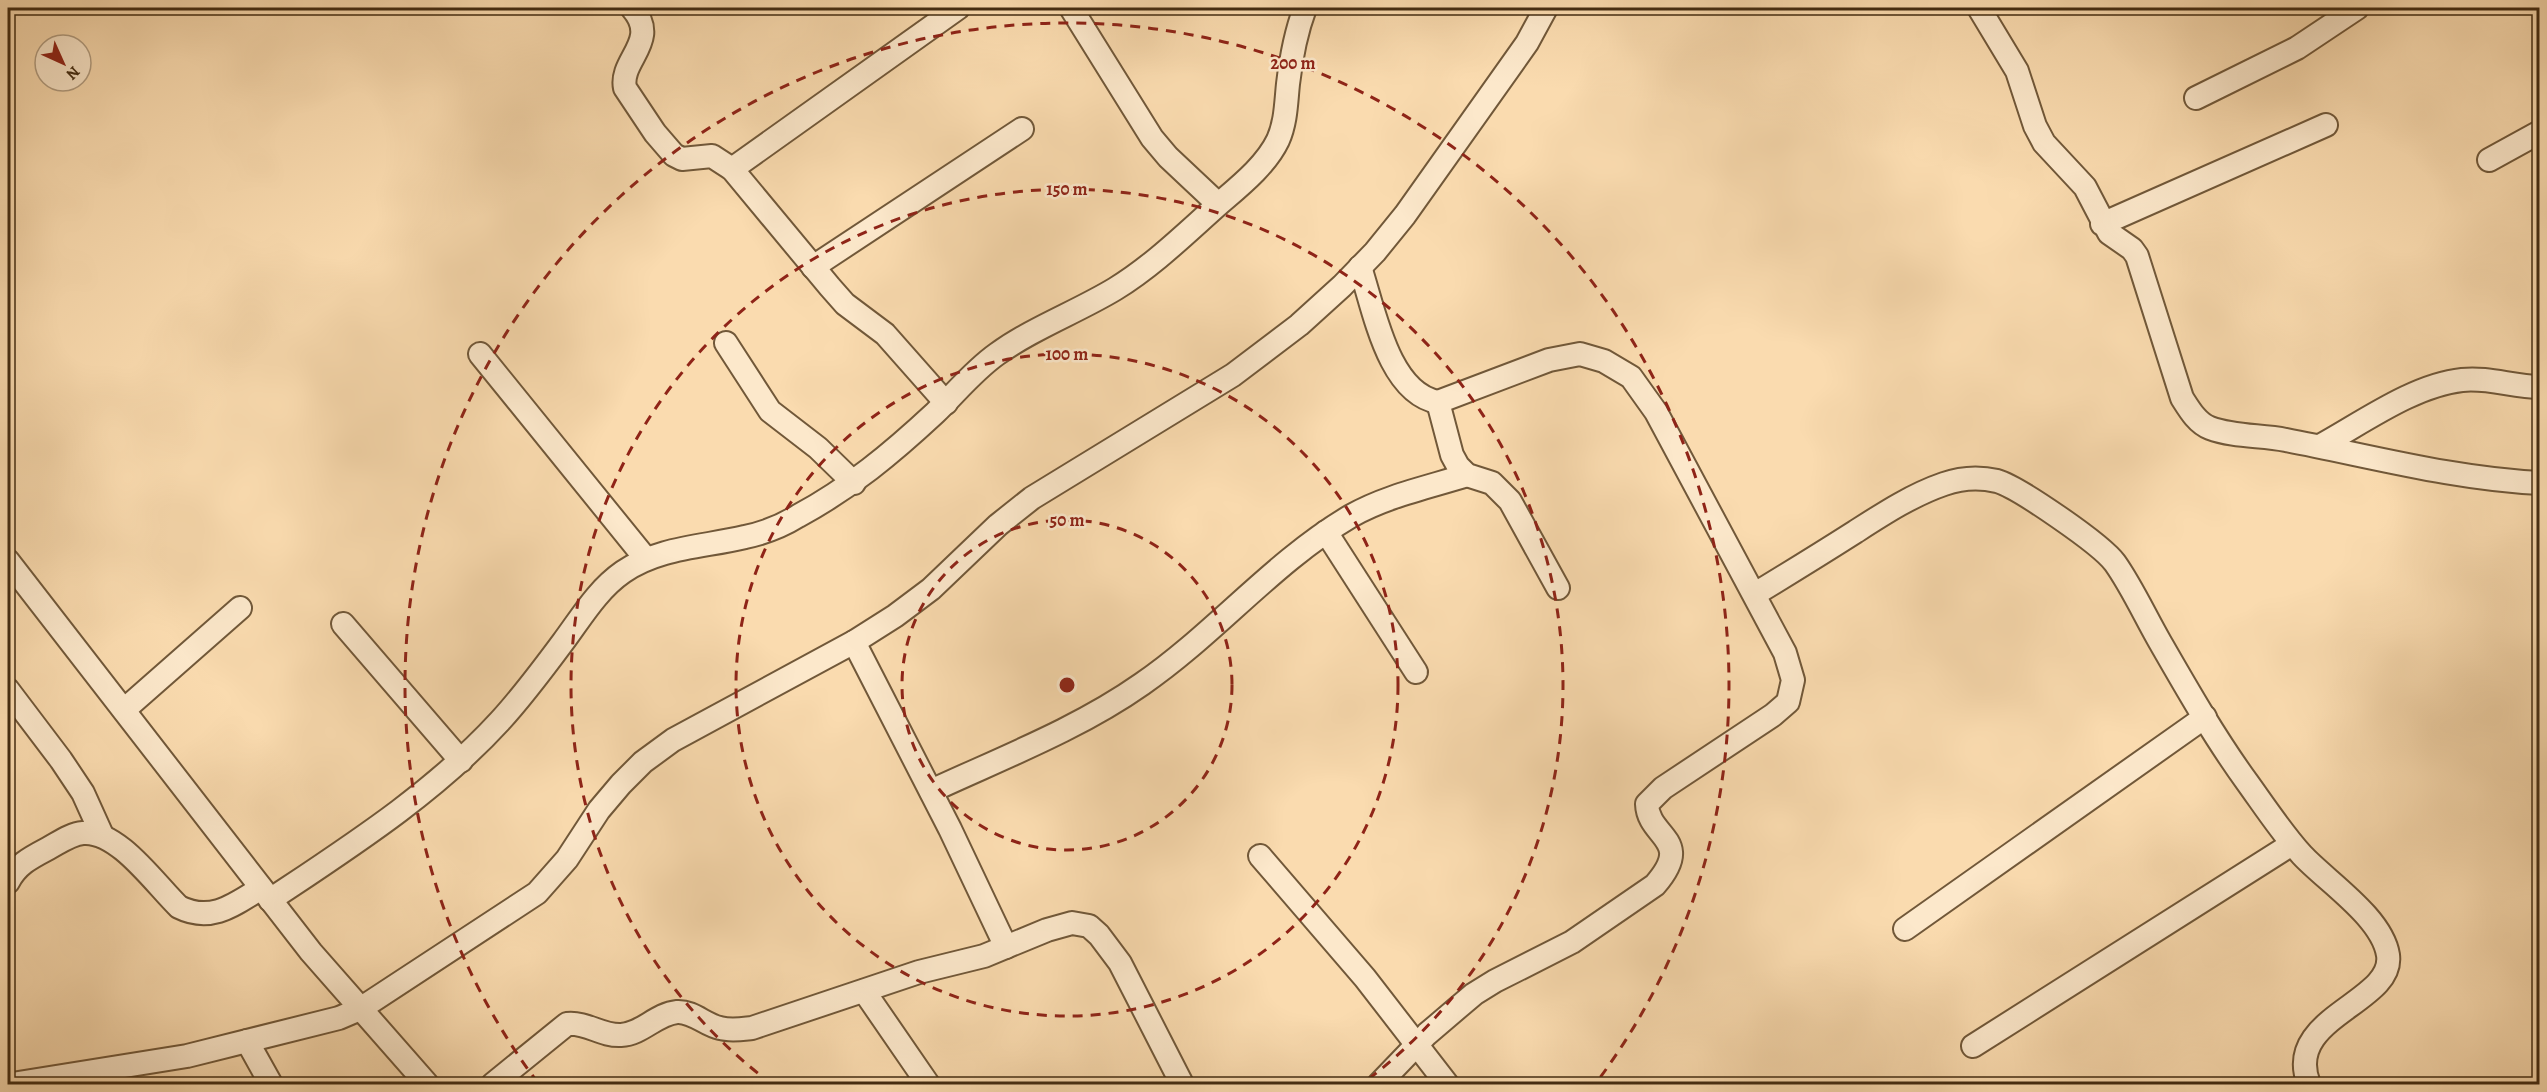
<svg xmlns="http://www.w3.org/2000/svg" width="2547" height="1092" font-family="Alegreya,serif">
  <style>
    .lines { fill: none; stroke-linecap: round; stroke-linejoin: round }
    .minor-casing { stroke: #715839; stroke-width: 26 }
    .minor { stroke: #fce8cb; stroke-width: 22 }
    .ring { fill: none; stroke: #8f2418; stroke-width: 3; stroke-dasharray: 10 8 }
    .centre { fill: #8f2418; stroke: #fce8cb; stroke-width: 3 }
    .ring-label { font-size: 18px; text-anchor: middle; font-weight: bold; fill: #8f2418; stroke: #fce8cb; stroke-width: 5; stroke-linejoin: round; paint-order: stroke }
  </style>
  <rect width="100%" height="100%" fill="#fadbaf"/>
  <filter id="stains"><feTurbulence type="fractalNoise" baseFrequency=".00333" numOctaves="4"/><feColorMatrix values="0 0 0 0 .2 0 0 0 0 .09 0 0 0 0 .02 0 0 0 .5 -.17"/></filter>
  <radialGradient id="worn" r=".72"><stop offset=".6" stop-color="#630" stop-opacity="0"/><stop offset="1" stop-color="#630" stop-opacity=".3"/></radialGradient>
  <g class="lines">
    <defs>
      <g id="minor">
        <path d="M 632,8 C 661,41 619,60 625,88 L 655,133 L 674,155 L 682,159 L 712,156 L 732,169 L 830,287 L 845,304 L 885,334 L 946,403"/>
        <polyline points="1071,8 1152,138 1168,157 1218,204"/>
        <path d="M 1979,8 L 2017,71 L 2035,126 L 2044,143 L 2085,187 L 2109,233 L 2132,249 L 2137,256 L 2182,398 C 2189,409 2197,423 2210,428 C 2234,437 2261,435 2286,440 C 2370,456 2454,479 2540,483"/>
        <polyline points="2196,98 2297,48 2357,8"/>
        <polyline points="2489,160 2540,132"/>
        <polyline points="732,169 958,8"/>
        <polyline points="2102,224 2326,125"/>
        <polyline points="813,267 1022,129"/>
        <path d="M 1360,267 C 1374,309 1388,393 1438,402 L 1549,360 L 1580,354 L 1604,361 L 1631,377 L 1656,412 L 1785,653 L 1793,680 L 1788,702 L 1773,715 L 1663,788 L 1647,804 C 1648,838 1695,839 1655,885 L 1572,942 L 1495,981 L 1474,994 L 1427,1034 L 1379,1084"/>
        <polyline points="726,343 770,411 818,448 854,483"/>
        <polyline points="480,354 646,559"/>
        <polyline points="1438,402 1452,455 1458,466 1467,475 1492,483 1510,501 1558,588"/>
        <path d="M 2320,446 C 2362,423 2414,385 2462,380 C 2489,377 2513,387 2540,387"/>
        <polyline points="1326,532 1416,672"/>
        <polyline points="8,561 311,952 427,1084"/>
        <path d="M 1755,594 C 1788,574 1822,553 1855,532 C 1883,514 1912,495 1944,484 C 1961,478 1980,477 1997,481 C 2018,487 2101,544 2115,563 C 2132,587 2145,616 2160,642 C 2187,689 2215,738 2247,782 C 2265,807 2282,833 2302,855 C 2326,881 2382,917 2388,955 C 2395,1003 2282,1017 2309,1084"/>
        <polyline points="343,624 461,761"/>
        <polyline points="854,642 950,829 1006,947"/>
        <polyline points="8,690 61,760 83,793 102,835"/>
        <polyline points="124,710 240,608"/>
        <path d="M 931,791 C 1002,758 1078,729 1142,684 C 1216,633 1273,562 1351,516 C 1386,496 1429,487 1467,475"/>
        <polyline points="1260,856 1365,978 1447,1084"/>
        <path d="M 8,882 C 17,864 32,857 49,848 C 60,842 71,834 83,833 C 118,830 155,884 179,907 C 211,923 234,905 261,888"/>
        <path d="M 270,900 C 351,846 434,793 500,721 C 523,696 543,669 563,642 C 581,618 597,590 623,572 C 659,547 704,547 745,537 C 764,533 782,526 798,516 C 850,488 892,453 935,413 C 955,394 973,371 997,354 C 1033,328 1077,312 1115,289 C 1154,265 1186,233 1220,203 C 1241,185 1266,165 1278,140 C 1286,122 1286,103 1288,84 C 1291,58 1296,32 1305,8"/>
        <polyline points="1905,929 2205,717"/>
        <polyline points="864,991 928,1084"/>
        <polyline points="247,1041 271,1084"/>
        <polyline points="1973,1046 2292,844"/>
        <polyline points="12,1084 187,1056 339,1018 360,1009 537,893 567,859 599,810 621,784 643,762 673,740 854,642 895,616 931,589 998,525 1032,498 1233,375 1299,325 1342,286 1375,252 1405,215 1527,43 1546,8"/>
        <path d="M 493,1084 L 567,1024 C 587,1022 601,1036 621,1035 C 642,1034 656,1014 677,1012 C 693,1011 705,1025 720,1028 C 731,1031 742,1029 752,1028 L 919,972 L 984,956 L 1047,930 L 1072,923 L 1089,926 L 1099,935 L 1120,963 L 1182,1084"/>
      </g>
    </defs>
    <use href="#minor" class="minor-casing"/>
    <use href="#minor" class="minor"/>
  </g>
  <g class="ring">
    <circle cx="1067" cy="685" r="165"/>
    <circle cx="1067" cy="685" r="331"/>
    <path d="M772 1084A496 496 0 1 1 1362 1084"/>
    <path d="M538 1083A662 662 0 1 1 1596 1083"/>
  </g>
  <circle cx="1067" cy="685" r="9" class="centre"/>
  <g class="ring-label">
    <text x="1293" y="69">200 m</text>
    <text x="1067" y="195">150 m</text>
    <text x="1067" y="360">100 m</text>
    <text x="1067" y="526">50 m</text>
  </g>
  <rect width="2547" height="1092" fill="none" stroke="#fadbaf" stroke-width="30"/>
  <rect x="9" y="9" width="2529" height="1074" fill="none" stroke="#432c12" stroke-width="3"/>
  <rect x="15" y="15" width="2517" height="1062" fill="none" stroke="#432c12" stroke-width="1.5"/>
  <g transform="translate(63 63) rotate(135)"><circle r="28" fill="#fce8cb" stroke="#b29d81" stroke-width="1.5"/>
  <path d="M0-4.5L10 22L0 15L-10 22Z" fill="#8f2418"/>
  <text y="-9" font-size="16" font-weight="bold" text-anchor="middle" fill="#432c12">N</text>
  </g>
  <rect width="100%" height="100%" filter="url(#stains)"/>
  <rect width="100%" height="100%" fill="url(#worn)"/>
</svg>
